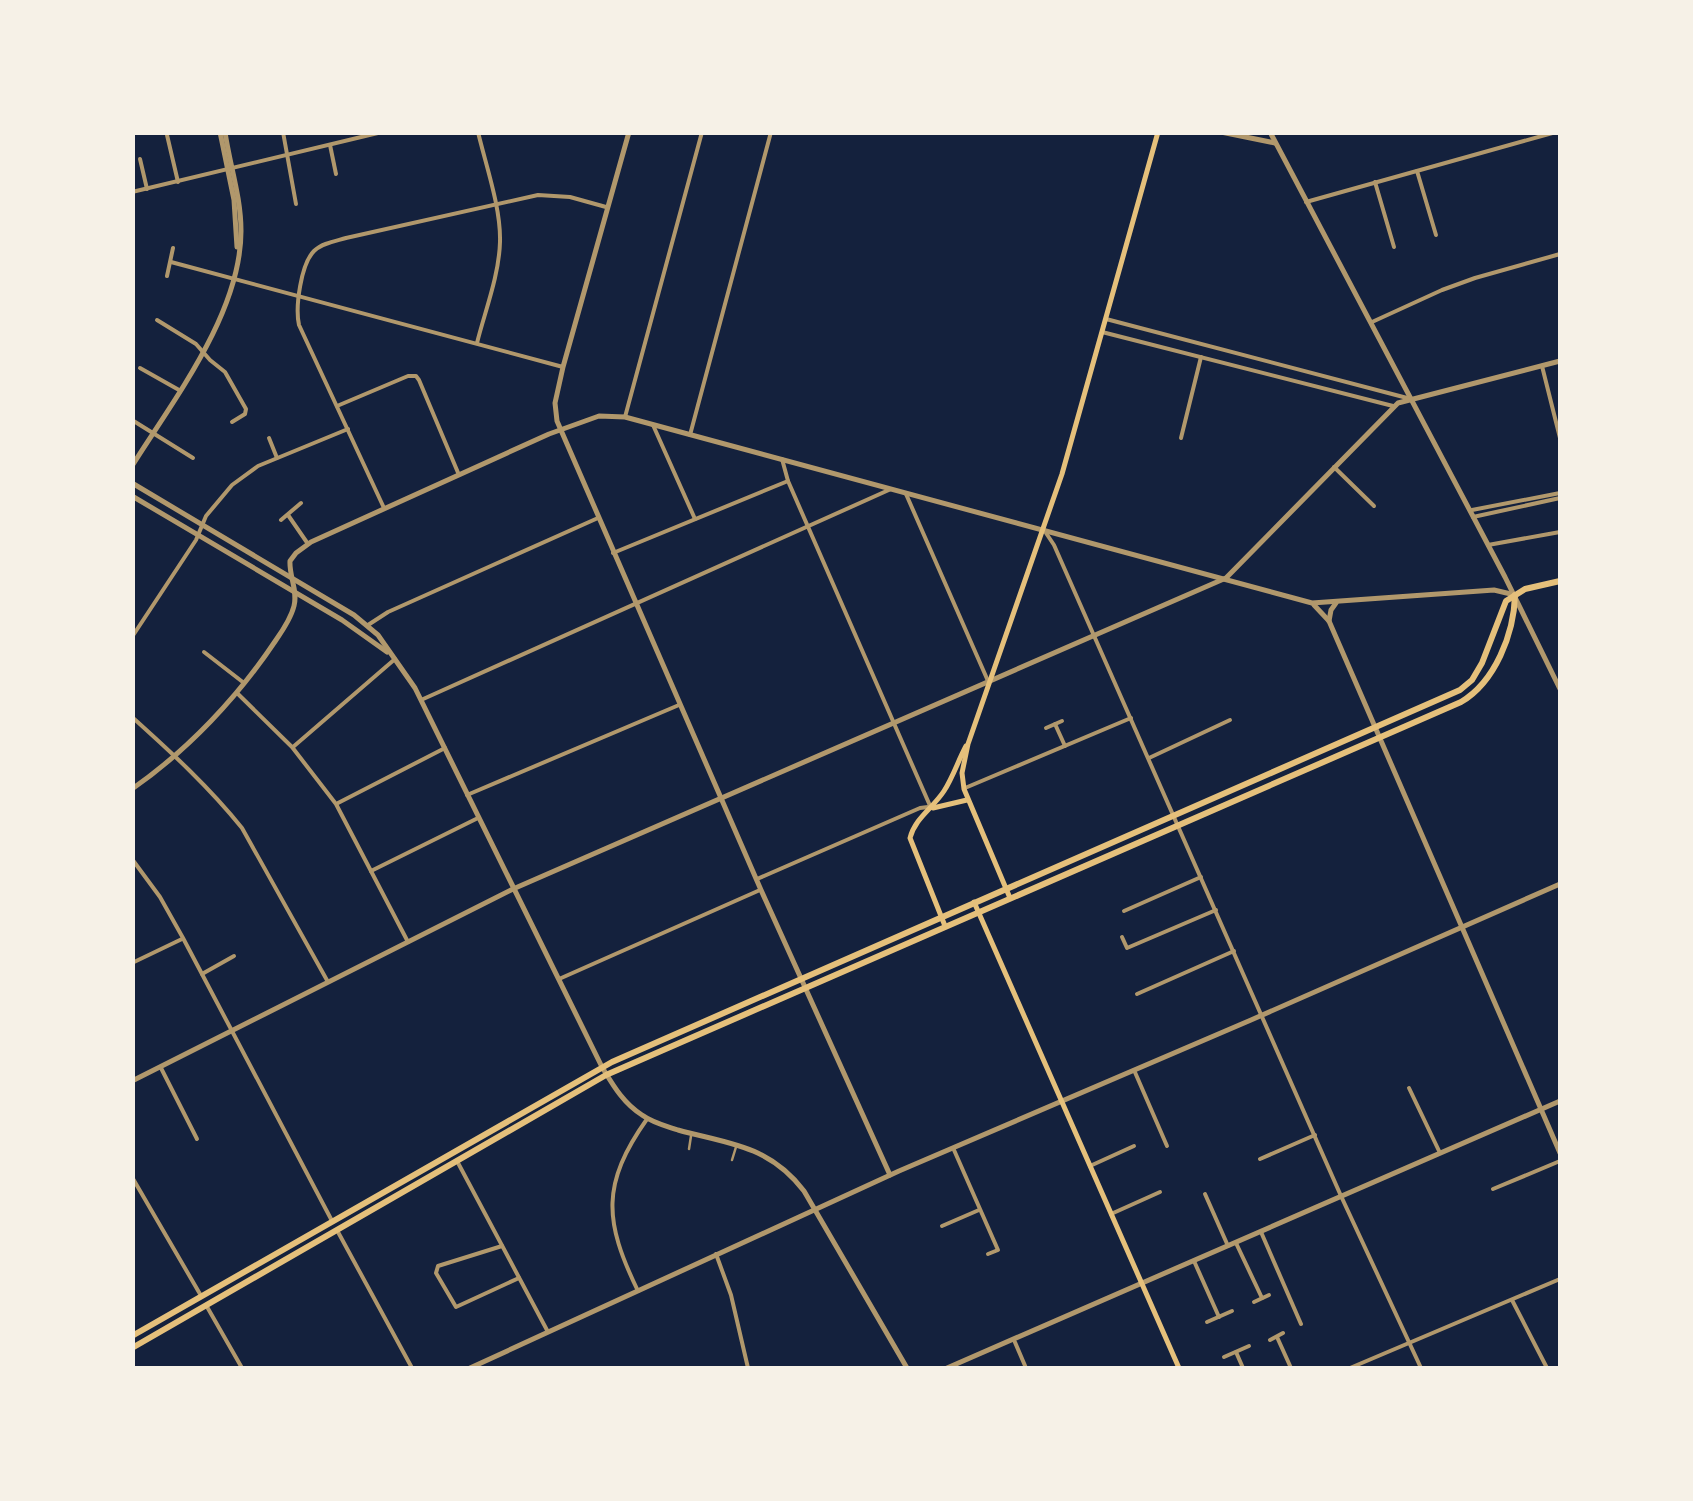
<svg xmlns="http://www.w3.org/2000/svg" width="1693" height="1501" font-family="'Noto Sans',sans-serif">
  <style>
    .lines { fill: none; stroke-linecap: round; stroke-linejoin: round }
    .service { stroke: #b1986c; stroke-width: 2.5 }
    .minor { stroke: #b1986c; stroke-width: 4 }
    .tertiary { stroke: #b1986c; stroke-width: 5 }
    .secondary { stroke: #e5c07b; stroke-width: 5 }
    .primary { stroke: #e5c07b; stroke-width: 6 }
  </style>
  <rect width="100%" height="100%" fill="#14213d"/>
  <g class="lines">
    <g class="service">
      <polyline points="689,1149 691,1136"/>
      <polyline points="732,1160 736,1147"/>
    </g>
    <g class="minor">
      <polyline points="283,132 296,204"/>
      <polyline points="167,135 178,182"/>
      <polyline points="330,145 336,174"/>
      <polyline points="140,159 147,189"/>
      <polyline points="1417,171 1436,235"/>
      <polyline points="1375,182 1394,247"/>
      <polyline points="132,192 382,132"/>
      <polyline points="1306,202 1556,132"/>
      <polyline points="171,262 563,367"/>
      <polyline points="167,276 173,248"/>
      <polyline points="1106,319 1411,399"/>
      <polyline points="157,320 196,344 210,360 225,372 246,409 245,414 232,422"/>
      <polyline points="1372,322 1442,290 1475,278 1560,254"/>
      <polyline points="1102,332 1393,406"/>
      <path d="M 477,343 C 485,311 499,276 500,242 C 501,208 486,166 478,132"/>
      <polyline points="1542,366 1560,438"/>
      <polyline points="140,368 179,390"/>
      <polyline points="337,406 408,376 416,376 419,380 459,475"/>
      <polyline points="625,417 702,132"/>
      <polyline points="132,420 193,458"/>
      <polyline points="653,425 695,519"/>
      <polyline points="690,435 771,132"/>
      <polyline points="269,438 277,458"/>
      <polyline points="1181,438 1201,357"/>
      <polyline points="782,459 788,481 931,808"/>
      <polyline points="1334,467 1374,506"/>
      <polyline points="906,494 988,681"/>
      <path d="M 384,508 L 299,325 C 295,307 301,264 314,251 C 322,243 336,241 346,238 L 538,195 L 570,197 L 606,207"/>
      <polyline points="1472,510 1560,493"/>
      <polyline points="288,515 308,544"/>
      <polyline points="1473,517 1560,498"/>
      <polyline points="281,520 301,503"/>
      <polyline points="1046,533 1054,545 1341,1196 1421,1368"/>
      <polyline points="1488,545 1560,532"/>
      <polyline points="613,553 788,481"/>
      <polyline points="368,625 388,612 598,518"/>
      <polyline points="132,637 196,540 206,516 232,485 258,466 348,429"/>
      <polyline points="204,652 244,683"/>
      <polyline points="237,693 292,747 336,804 408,942"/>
      <polyline points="421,700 891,489"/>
      <path d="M 132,717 C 171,752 209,787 242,828 L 328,982"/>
      <polyline points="1055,724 1065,746"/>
      <polyline points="1046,728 1062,721"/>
      <polyline points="293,747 395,659"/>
      <polyline points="1149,758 1230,720"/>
      <polyline points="965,788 1131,718"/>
      <polyline points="467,795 679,705"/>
      <polyline points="338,803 445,748"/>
      <polyline points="132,859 160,897 183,938 331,1219"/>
      <polyline points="371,871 478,818"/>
      <polyline points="757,879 920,808 928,807"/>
      <polyline points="1124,911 1201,877"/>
      <polyline points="1122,937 1127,948 1216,910"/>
      <polyline points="132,963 182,939"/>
      <polyline points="202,974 234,956"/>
      <polyline points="559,979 760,890"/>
      <polyline points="1137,994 1234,951"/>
      <polyline points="161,1068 197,1139"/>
      <polyline points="1134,1070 1167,1146"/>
      <polyline points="1409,1088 1440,1153"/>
      <polyline points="954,1150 998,1250 988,1254"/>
      <polyline points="1260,1159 1315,1135"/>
      <polyline points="457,1161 548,1332"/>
      <polyline points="1090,1166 1134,1146"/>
      <polyline points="132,1177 200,1294"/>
      <polyline points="1493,1189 1560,1161"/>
      <polyline points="1205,1194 1228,1246"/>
      <polyline points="1111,1214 1160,1192"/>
      <polyline points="942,1226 979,1210"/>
      <polyline points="338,1232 412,1368"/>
      <polyline points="1261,1232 1301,1324"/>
      <polyline points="1236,1243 1262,1298"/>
      <polyline points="502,1246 438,1266 436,1273 456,1307 519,1278"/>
      <polyline points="716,1254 731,1295 748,1368"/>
      <polyline points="1194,1261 1219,1317"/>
      <path d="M 638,1291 C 604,1221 601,1184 647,1119"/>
      <polyline points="1512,1300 1547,1368"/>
      <polyline points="1254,1302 1269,1295"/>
      <polyline points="206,1305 242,1368"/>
      <polyline points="1207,1322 1232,1311"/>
      <polyline points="1277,1337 1291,1368"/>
      <polyline points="1014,1340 1026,1368"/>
      <polyline points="1270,1340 1283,1333"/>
      <polyline points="1236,1352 1243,1368"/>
      <polyline points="1224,1357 1249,1346"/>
      <polyline points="1350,1368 1560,1279"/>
    </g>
    <g class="tertiary">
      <polyline points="220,132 234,200 237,247"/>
      <polyline points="629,132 563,367 555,403 557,421 761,890 890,1175"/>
      <polyline points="1221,132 1275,143"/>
      <polyline points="1270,132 1505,577 1560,689"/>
      <path d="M 132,466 C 174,399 241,313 241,231 C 241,197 230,166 225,132"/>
      <path d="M 132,483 L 354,615 L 378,635 L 415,688 L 602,1067 C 613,1085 623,1103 642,1115 C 653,1123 666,1126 678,1130 C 729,1144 769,1145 804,1191 L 907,1368"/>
      <polyline points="132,496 342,620 387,652"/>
      <polyline points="1314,605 1329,621 1560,1153"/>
      <polyline points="1329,621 1331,610 1336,603"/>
      <path d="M 132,789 C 188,750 238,697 276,640 C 283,630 291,618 294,606 C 298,591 289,576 290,561 L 296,553 L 311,542 L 549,434 L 599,416 L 625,417 L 1312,603 L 1494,590 L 1515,595"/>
      <polyline points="132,1081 513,889 1226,578 1398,403 1560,361"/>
      <polyline points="470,1368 899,1171 1251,1020 1560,884"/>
      <polyline points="947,1368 1560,1101"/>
    </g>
    <g class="secondary">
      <polyline points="933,808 967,800"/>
      <polyline points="1010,898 964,789 962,773 968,744 1062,474 1158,132"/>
      <polyline points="974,902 1179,1368"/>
      <path d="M 945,926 L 910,838 C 915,818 933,808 944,791 C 953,777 958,761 966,746"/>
    </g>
    <g class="primary">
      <polyline points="132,1336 612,1062 1460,690 1472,680 1482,663 1506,601 1525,589 1560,581"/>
      <path d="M 132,1348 L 606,1075 L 1461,702 C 1495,682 1514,634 1515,595"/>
    </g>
  </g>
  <rect width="1693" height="1501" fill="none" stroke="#f6f1e7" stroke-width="270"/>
</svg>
